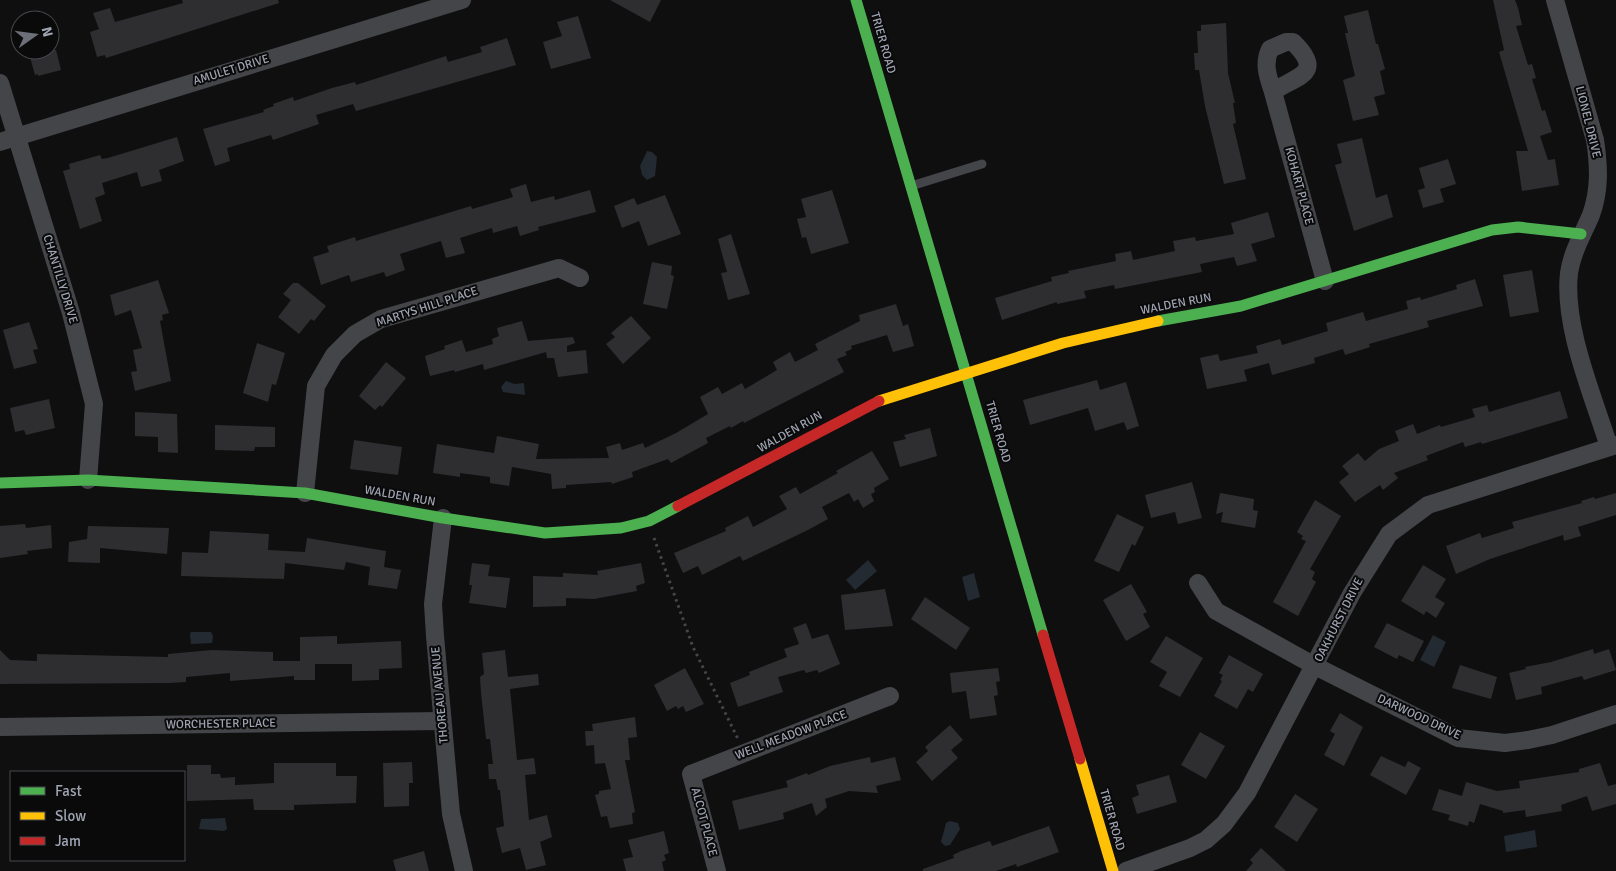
<svg xmlns="http://www.w3.org/2000/svg" width="1616" height="871" font-family="Signika,sans-serif">
  <style>
    .water { fill: #232a31 }
    .building { fill: #2e2e31 }
    .lines { fill: none; stroke-linecap: round; stroke-linejoin: round }
    .path { stroke: #45464b; stroke-width: 3; stroke-dasharray: 2.5 4; stroke-linecap: butt }
    .lane { stroke: #444549; stroke-width: 9 }
    .street { stroke: #444549; stroke-width: 18 }
    .fast { stroke: #4caf50; stroke-width: 11 }
    .slow { stroke: #ffc107; stroke-width: 11 }
    .jam { stroke: #c62828; stroke-width: 11 }
    .labels { text-anchor: middle; dominant-baseline: central; stroke-width: 4; stroke-linejoin: round; paint-order: stroke }
    .street-label { font-size: 12px; fill: #9fa4b2; stroke: #0a0a0b }
  </style>
  <rect width="100%" height="100%" fill="#0f0f10"/>
  <g class="water">
    <polygon points="647,151 652,152 657,157 655,176 647,180 642,175 640,166"/>
    <polygon points="506,381 515,384 524,383 525,395 503,392 501,387"/>
    <polygon points="868,560 877,571 855,590 846,580"/>
    <polygon points="974,573 980,597 968,601 962,577"/>
    <polygon points="191,632 211,632 213,636 212,643 191,644 190,635"/>
    <polygon points="1433,635 1446,642 1434,667 1420,660"/>
    <polygon points="225,818 227,829 224,831 199,829 201,819"/>
    <polygon points="950,821 958,823 960,829 950,845 945,846 941,842 946,823"/>
    <polygon points="1535,830 1537,847 1506,852 1504,836"/>
  </g>
  <g class="building">
    <polygon points="182,0 278,0 279,3 106,58 105,55 97,57 90,32 99,29 93,13 110,8 115,22 183,3"/>
    <polygon points="610,0 661,0 650,22"/>
    <polygon points="1493,0 1515,0 1518,8 1522,25 1516,26 1528,65 1532,64 1536,78 1532,79 1542,111 1545,110 1552,132 1540,136 1548,160 1555,159 1559,185 1522,191 1516,151 1528,151 1499,52 1504,50"/>
    <polygon points="1368,10 1376,44 1378,44 1385,69 1380,71 1385,94 1374,97 1379,115 1353,121 1343,80 1355,76 1345,33 1348,33 1344,16"/>
    <polygon points="578,16 591,58 551,69 543,42 562,36 557,22"/>
    <polygon points="1226,23 1228,73 1235,103 1233,103 1236,123 1233,124 1246,179 1224,184 1205,106 1199,70 1195,70 1194,53 1198,53 1197,31 1201,31 1201,25"/>
    <polygon points="507,38 516,65 356,111 353,104 316,115 319,124 273,140 271,135 227,148 230,161 215,166 203,129 264,112 263,110 274,106 273,104 293,97 294,101 332,88 355,82 356,85 446,56 448,62 482,52 480,47"/>
    <polygon points="28,50 56,50 61,70 38,76 38,74 35,75"/>
    <polygon points="177,137 184,161 159,170 162,181 141,187 137,172 102,183 105,194 95,198 102,221 80,229 63,171 70,169 69,164 100,155 102,159 108,158"/>
    <polygon points="1362,138 1376,198 1387,194 1393,217 1354,231 1335,165 1342,163 1337,144"/>
    <polygon points="1448,159 1456,184 1440,189 1444,202 1423,208 1418,190 1425,188 1419,168"/>
    <polygon points="526,184 531,202 554,196 555,200 590,190 596,212 538,227 539,230 520,236 517,226 493,233 492,228 460,238 465,253 446,258 441,241 400,254 405,270 386,277 384,272 351,282 349,275 321,285 313,257 329,252 327,246 355,237 356,241 471,206 472,209 513,197 510,189"/>
    <polygon points="832,190 849,243 811,254 806,237 802,238 797,219 806,217 801,199"/>
    <polygon points="665,195 681,234 648,246 639,221 622,228 614,206 634,198 637,205"/>
    <polygon points="1268,212 1275,237 1251,244 1257,261 1237,266 1234,257 1200,264 1202,272 1115,289 1114,285 1084,291 1086,298 1057,304 1057,302 1002,320 995,298 1052,281 1051,277 1069,273 1068,271 1116,261 1115,254 1131,251 1133,260 1175,251 1173,241 1195,237 1196,241 1234,234 1231,223"/>
    <polygon points="731,234 750,294 728,300 721,273 727,272 718,239"/>
    <polygon points="652,262 672,266 671,275 674,276 667,309 643,304"/>
    <polygon points="1532,270 1539,312 1510,317 1503,275"/>
    <polygon points="1475,279 1483,306 1427,321 1429,327 1369,344 1370,347 1345,355 1343,349 1314,358 1315,363 1272,375 1269,363 1244,370 1247,381 1207,389 1200,358 1218,354 1220,361 1258,353 1256,346 1280,339 1282,345 1328,331 1326,323 1363,312 1366,321 1408,309 1406,301 1420,297 1421,300 1457,289 1456,285"/>
    <polygon points="158,280 169,313 162,315 163,320 160,321 171,381 135,391 131,372 137,371 133,350 142,348 131,310 115,316 110,295"/>
    <polygon points="293,283 298,283 326,306 314,321 311,319 299,334 278,317 291,300 283,294"/>
    <polygon points="896,304 903,326 908,324 914,346 893,352 887,335 851,346 852,349 845,352 847,355 837,359 844,372 744,423 743,421 731,428 730,426 706,438 708,443 671,463 668,459 632,472 633,477 612,484 611,482 566,485 566,488 552,489 551,474 512,467 509,486 490,483 490,477 460,473 460,477 433,473 437,444 494,453 497,436 539,444 536,459 609,458 606,447 620,443 622,450 643,443 645,448 676,433 708,414 700,397 718,387 722,394 742,383 745,389 777,370 773,362 790,352 795,362 818,350 815,344 860,321 859,315"/>
    <polygon points="631,316 651,338 623,364 606,344 615,337 611,333"/>
    <polygon points="522,321 528,341 573,337 575,343 567,346 567,352 586,350 588,373 558,377 554,358 547,358 546,352 484,370 483,364 455,372 454,370 430,376 425,356 445,349 444,346 462,340 466,352 493,344 492,339 499,336 497,328"/>
    <polygon points="29,322 38,349 33,350 37,363 14,369 3,330"/>
    <polygon points="257,343 285,353 276,385 272,384 268,402 243,393"/>
    <polygon points="386,362 406,378 382,407 380,405 375,410 359,396"/>
    <polygon points="1097,380 1100,390 1126,382 1139,426 1127,430 1124,422 1095,431 1088,408 1030,425 1023,400"/>
    <polygon points="1560,391 1568,418 1482,444 1481,442 1465,447 1463,442 1426,456 1428,460 1394,473 1398,478 1383,490 1380,485 1355,502 1339,482 1349,474 1342,466 1358,453 1365,461 1379,449 1399,441 1395,431 1413,424 1417,434 1440,425 1441,427 1475,417 1472,409 1487,405 1489,412"/>
    <polygon points="49,399 55,428 26,435 24,430 15,432 10,408"/>
    <polygon points="135,412 177,414 178,453 158,452 158,437 135,436"/>
    <polygon points="215,425 275,427 275,447 255,447 254,451 215,450"/>
    <polygon points="930,428 937,456 900,467 893,442 906,439 904,435"/>
    <polygon points="354,440 402,447 398,475 350,469"/>
    <polygon points="872,451 889,479 874,488 875,492 871,494 874,501 863,508 858,499 854,502 849,493 822,507 828,519 808,530 743,561 740,556 702,575 698,566 683,573 674,553 726,531 725,528 748,516 753,527 787,509 779,496 796,487 800,494 838,473 836,471"/>
    <polygon points="1192,482 1202,518 1178,524 1175,512 1151,518 1145,495"/>
    <polygon points="1220,493 1254,499 1253,510 1258,511 1255,528 1221,522 1223,512 1216,514"/>
    <polygon points="1616,493 1616,515 1578,527 1581,536 1564,541 1563,535 1490,559 1456,574 1446,546 1480,533 1482,538 1514,528 1512,522 1582,503 1581,501 1594,497 1595,499"/>
    <polygon points="1315,500 1341,516 1310,569 1315,572 1312,579 1316,582 1298,616 1273,602 1306,541 1301,539 1303,536 1297,532"/>
    <polygon points="1117,514 1144,527 1135,546 1132,544 1119,572 1094,561"/>
    <polygon points="25,524 26,528 51,525 52,548 27,551 28,554 0,558 0,526"/>
    <polygon points="88,526 169,528 167,554 100,548 100,563 68,562 69,542 87,539"/>
    <polygon points="210,531 269,534 268,550 305,552 307,538 386,551 384,567 401,570 397,589 368,585 370,567 346,562 344,570 285,563 284,579 181,576 182,552 208,553"/>
    <polygon points="472,563 490,565 488,576 510,578 506,608 469,603 472,585 469,585"/>
    <polygon points="641,563 645,583 636,586 637,591 594,599 566,598 566,606 533,607 533,576 563,577 563,573 598,575 597,571"/>
    <polygon points="1423,565 1446,579 1435,597 1445,603 1436,618 1426,611 1424,615 1401,601"/>
    <polygon points="1131,584 1147,612 1143,614 1150,627 1126,641 1103,600"/>
    <polygon points="885,589 893,626 845,630 841,595"/>
    <polygon points="925,597 970,628 956,650 911,619"/>
    <polygon points="806,623 812,639 828,634 840,664 819,673 817,670 806,673 804,670 778,677 783,692 738,707 730,683 750,675 749,672 787,657 784,649 799,644 793,628"/>
    <polygon points="1387,623 1424,641 1413,662 1399,655 1397,659 1374,647"/>
    <polygon points="337,636 337,644 401,641 402,668 379,669 379,680 352,681 352,664 315,664 315,680 294,680 294,676 230,681 230,673 186,677 186,682 169,683 0,684 0,650 10,660 37,661 37,654 168,657 168,654 212,650 273,652 273,661 300,661 300,637"/>
    <polygon points="1166,636 1203,658 1180,697 1159,686 1167,672 1150,662"/>
    <polygon points="1593,649 1594,654 1609,649 1616,670 1584,680 1582,676 1541,687 1542,694 1516,700 1509,673 1526,669 1525,667 1551,662"/>
    <polygon points="505,650 508,677 538,674 539,685 510,689 517,760 534,758 536,774 525,775 529,820 547,815 552,837 540,842 546,865 526,870 520,848 502,853 496,828 504,826 500,790 498,790 496,779 489,779 488,764 493,764 490,739 486,739 481,693 480,677 484,674 482,653"/>
    <polygon points="1229,655 1263,674 1253,692 1248,689 1237,709 1214,696 1222,681 1220,680 1223,675 1219,673"/>
    <polygon points="1460,665 1497,677 1491,699 1452,688"/>
    <polygon points="685,668 704,704 686,712 683,706 678,709 676,706 667,711 654,685"/>
    <polygon points="998,668 1000,681 996,682 998,695 994,696 997,715 970,719 966,691 952,693 950,673"/>
    <polygon points="1340,713 1363,727 1344,766 1324,755 1335,734 1330,731"/>
    <polygon points="635,717 637,737 628,738 630,760 625,760 635,812 632,813 633,824 610,828 607,816 601,817 595,795 599,794 599,791 611,789 605,763 595,764 594,745 586,746 585,731 593,731 592,724"/>
    <polygon points="950,725 963,740 951,750 958,758 932,781 916,762 928,751 925,747"/>
    <polygon points="1200,732 1225,746 1206,779 1181,765"/>
    <polygon points="1381,756 1405,767 1408,761 1421,768 1406,795 1370,775"/>
    <polygon points="870,757 871,763 895,757 901,780 876,786 878,793 849,791 825,799 827,807 816,816 812,803 783,813 784,819 739,830 732,801 788,787 786,781 807,773 808,775 830,766"/>
    <polygon points="412,762 413,783 409,783 409,806 384,807 383,763"/>
    <polygon points="274,763 336,763 336,776 357,776 356,803 294,805 294,810 254,810 253,799 187,801 187,765 211,765 211,774 220,774 221,778 235,777 235,785 274,783"/>
    <polygon points="1600,763 1608,786 1616,784 1616,804 1592,811 1587,796 1561,805 1562,811 1526,817 1525,810 1503,813 1503,811 1480,804 1474,823 1469,821 1468,826 1448,820 1450,815 1432,810 1439,789 1462,796 1466,782 1497,791 1520,788 1519,781 1579,772 1579,769"/>
    <polygon points="1169,775 1177,802 1137,814 1132,798 1139,795 1136,785"/>
    <polygon points="1295,794 1318,809 1297,842 1274,827"/>
    <polygon points="1049,826 1059,852 1017,867 1016,864 996,871 923,871 923,869 954,858 953,855 961,851 990,841 992,846"/>
    <polygon points="664,831 669,853 664,855 666,860 662,862 664,871 626,871 623,859 633,857 628,840"/>
    <polygon points="1261,848 1286,871 1246,871 1253,863 1250,860"/>
    <polygon points="424,851 429,871 396,871 393,860"/>
  </g>
  <g class="lines">
    <polyline class="path" points="654,538 693,647 738,739"/>
    <polyline class="lane" points="911,186 982,164"/>
    <g class="street">
      <path d="M 1555,0 L 1595,140 C 1599,166 1600,190 1591,215 C 1583,234 1572,252 1569,273 C 1563,327 1593,395 1609,447"/>
      <polyline points="0,83 71,313 94,404 88,480"/>
      <path d="M 1273,92 C 1268,77 1263,64 1270,49 L 1286,42 L 1293,42 C 1327,75 1294,76 1273,92 L 1325,281"/>
      <polyline points="0,142 462,0"/>
      <polyline points="305,493 316,386 334,355 355,334 381,319 559,268 580,278"/>
      <polyline points="443,518 433,604 435,636 451,814 464,871"/>
      <polyline points="1198,583 1216,611 1315,666 1458,738 1505,743 1528,740 1552,735 1616,714"/>
      <polyline points="0,727 441,721"/>
      <polyline points="717,871 691,774 890,696"/>
      <polyline points="1126,871 1190,848 1206,840 1224,824 1247,793 1352,593 1389,534 1428,505 1616,445"/>
    </g>
    <g class="fast">
      <polyline points="856,0 1043,635"/>
      <polyline points="1158,321 1241,306 1492,230 1518,227 1581,234"/>
      <polyline points="0,483 88,480 305,493 443,518 545,533 621,528 649,521 678,506"/>
    </g>
    <g class="slow">
      <polyline points="879,401 1063,343 1158,321"/>
      <polyline points="1080,759 1113,871"/>
    </g>
    <g class="jam">
      <polyline points="678,506 879,401"/>
      <polyline points="1043,635 1080,759"/>
    </g>
  </g>
  <g class="labels">
    <g class="street-label">
      <text transform="translate(883 43) rotate(74)">TRIER ROAD</text>
      <text transform="translate(231 70) rotate(-17)">AMULET DRIVE</text>
      <text transform="translate(1588 122) rotate(76)">LIONEL DRIVE</text>
      <text transform="translate(1299 186) rotate(75)">KOHART PLACE</text>
      <text transform="translate(60 279) rotate(73)">CHANTILLY DRIVE</text>
      <text transform="translate(1176 304) rotate(-11)">WALDEN RUN</text>
      <text transform="translate(427 307) rotate(-18)">MARTYS HILL PLACE</text>
      <text transform="translate(790 432) rotate(-29)">WALDEN RUN</text>
      <text transform="translate(998 432) rotate(74)">TRIER ROAD</text>
      <text transform="translate(400 496) rotate(10)">WALDEN RUN</text>
      <text transform="translate(1339 620) rotate(-63)">OAKHURST DRIVE</text>
      <text transform="translate(440 695) rotate(-95)">THOREAU AVENUE</text>
      <text transform="translate(1419 717) rotate(25)">DARWOOD DRIVE</text>
      <text transform="translate(221 724) rotate(-1)">WORCHESTER PLACE</text>
      <text transform="translate(791 735) rotate(-21)">WELL MEADOW PLACE</text>
      <text transform="translate(1112 820) rotate(74)">TRIER ROAD</text>
      <text transform="translate(704 822) rotate(75)">ALCOT PLACE</text>
    </g>
  </g>
  <rect x="10" y="771" width="175" height="90" fill="#0a0a0b" stroke="#46484e"/>
  <rect x="20" y="787" width="25" height="8" fill="#4caf50" stroke="#46484e"/>
  <text x="55" y="796" font-size="15" fill="#9fa4b2">Fast</text>
  <rect x="20" y="812" width="25" height="8" fill="#ffc107" stroke="#46484e"/>
  <text x="55" y="821" font-size="15" fill="#9fa4b2">Slow</text>
  <rect x="20" y="837" width="25" height="8" fill="#c62828" stroke="#46484e"/>
  <text x="55" y="846" font-size="15" fill="#9fa4b2">Jam</text>
  <g transform="translate(35 35) rotate(76)"><circle r="24" fill="#0a0a0b" stroke="#46484e"/>
  <path d="M0-4L9 19L0 12L-9 19Z" fill="#6d7079"/>
  <text y="-8" font-size="14" font-weight="bold" text-anchor="middle" fill="#9fa4b2">N</text>
  </g>
</svg>
